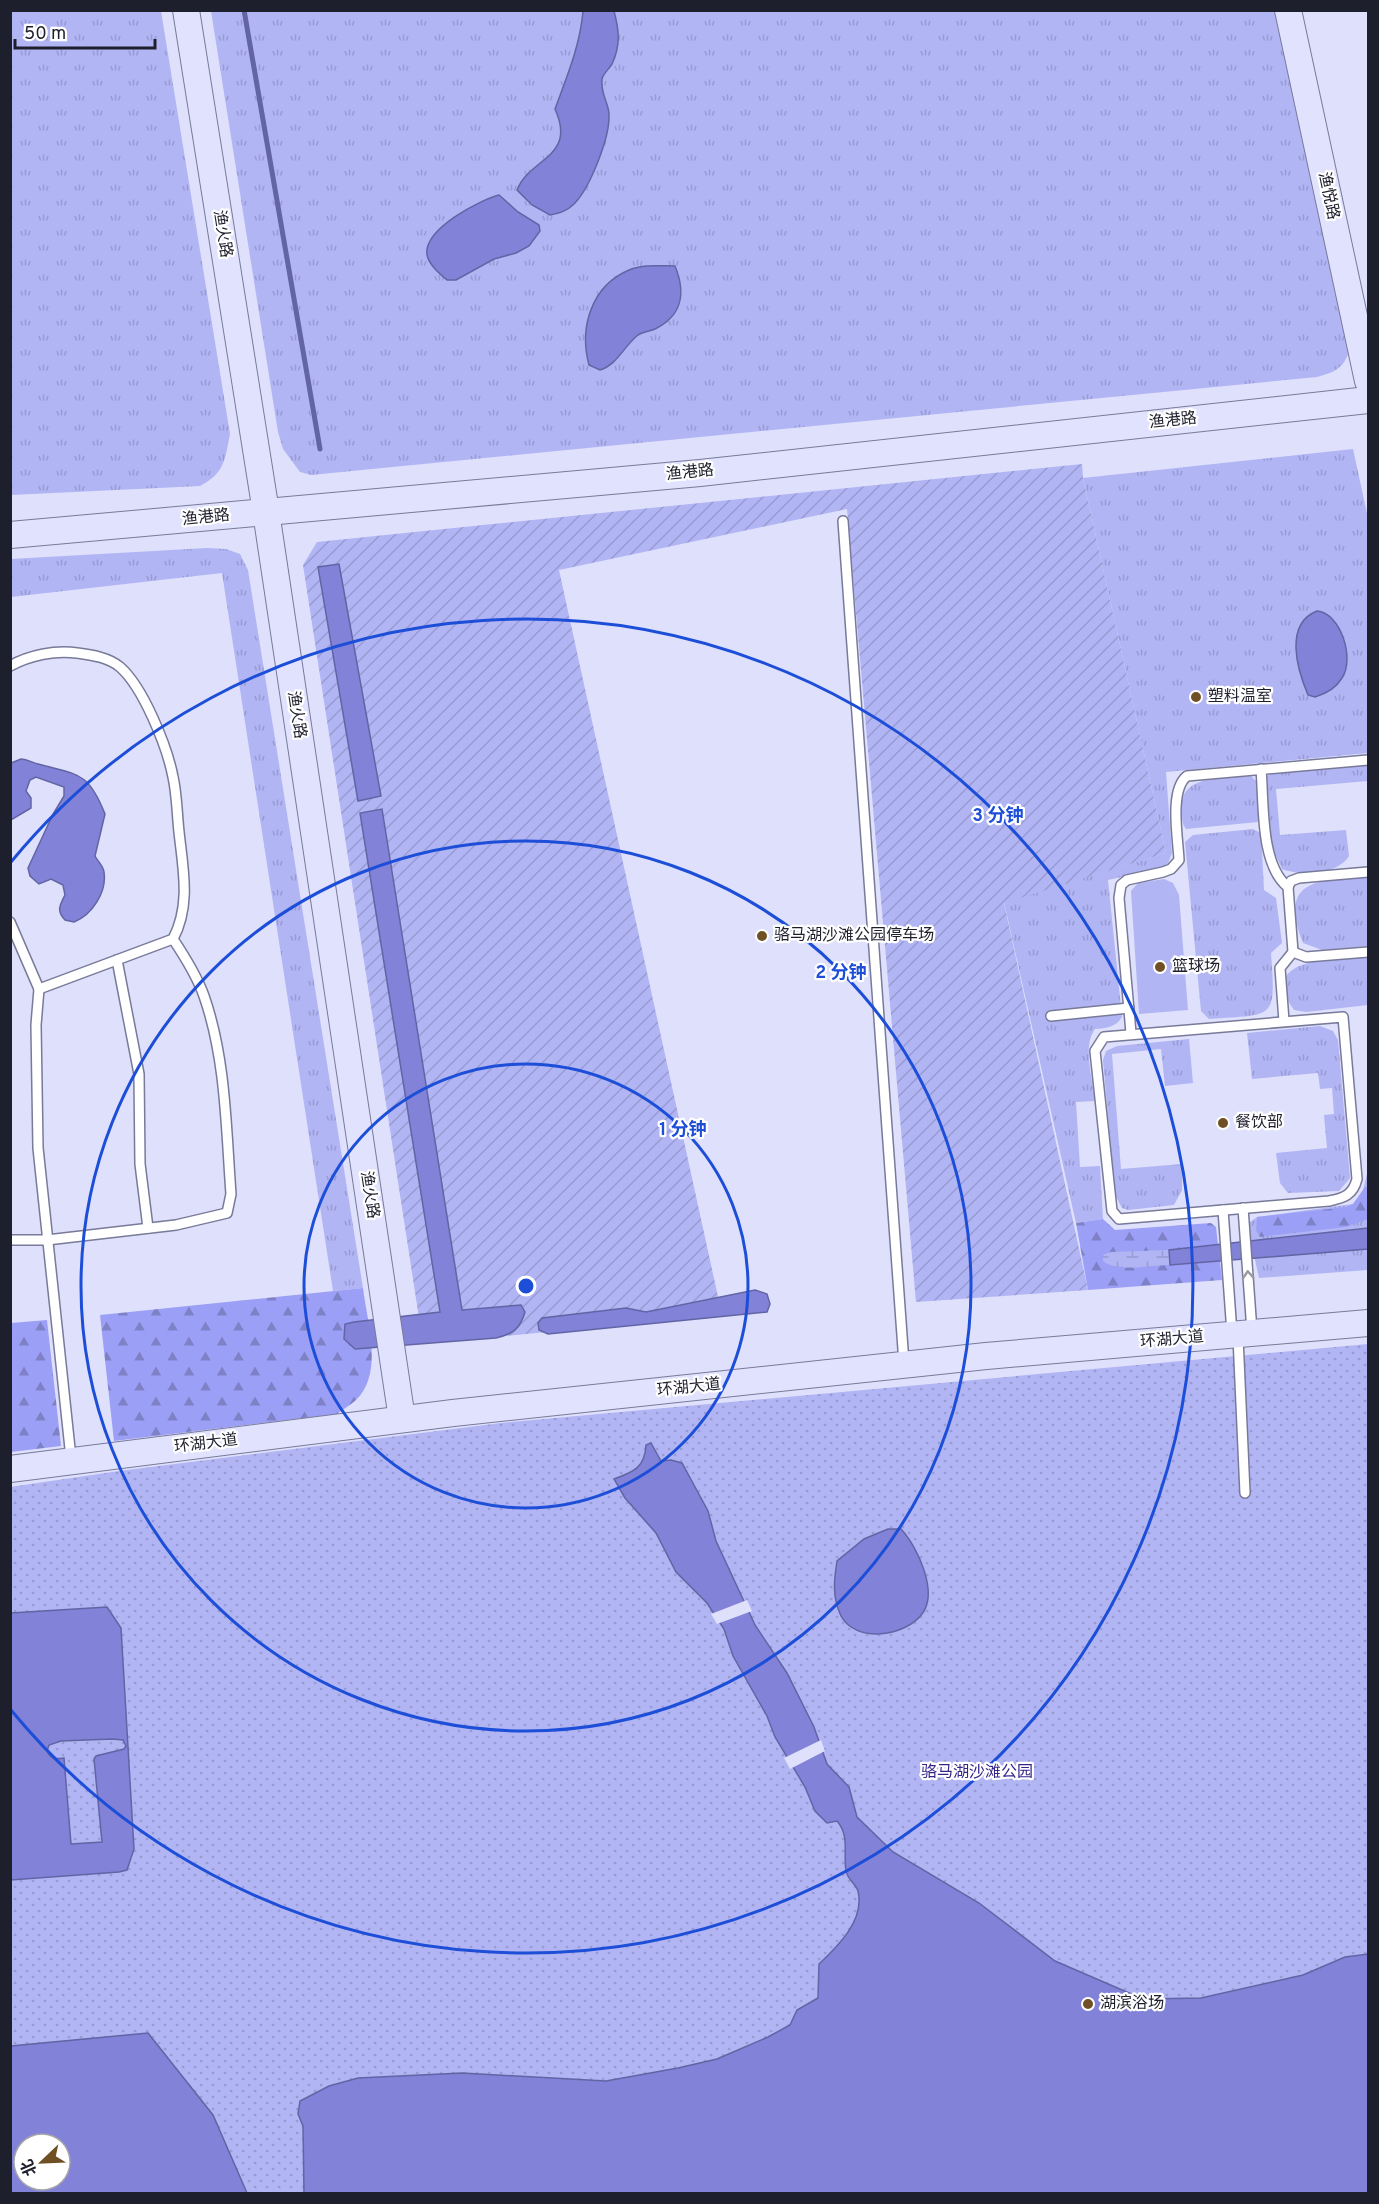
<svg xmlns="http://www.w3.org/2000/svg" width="1379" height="2204" font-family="Overpass,'Noto Sans SC',sans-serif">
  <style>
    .grass { fill: url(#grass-tufts) }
    .forest { fill: url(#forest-firs) }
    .wetland { fill: url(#wetland-marsh) }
    .park { fill: url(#park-dots); fill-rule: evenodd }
    .garden { fill: url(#garden-furrows) }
    .pitch { fill: #b1b5f4 }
    .water { fill: #8182d8; stroke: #6364a4; stroke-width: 1.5; fill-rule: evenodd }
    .pier { fill: #dee0fc }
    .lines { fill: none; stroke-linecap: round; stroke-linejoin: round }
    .stream { stroke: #6364a4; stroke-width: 5 }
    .lane-casing { stroke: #787a99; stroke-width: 12 }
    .secondary-casing { stroke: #787a99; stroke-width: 28 }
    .lane { stroke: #fff; stroke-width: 9 }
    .secondary { stroke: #e1e2fe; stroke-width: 26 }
    .oneway { stroke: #9a9aa0 }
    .ring { fill: none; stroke: #1d4ed8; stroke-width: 3 }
    .poi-dot { fill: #6e5024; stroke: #fff; stroke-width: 2 }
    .labels { text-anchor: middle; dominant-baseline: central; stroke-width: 4.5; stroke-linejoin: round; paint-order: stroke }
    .street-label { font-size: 16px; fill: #1e1f2c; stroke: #fff }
    .poi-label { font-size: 16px; fill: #1e1f2c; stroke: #fff; text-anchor: start }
    .park-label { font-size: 16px; fill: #342689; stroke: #fff }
    .centre { fill: #1d4ed8; stroke: #fff; stroke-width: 3 }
    .ring-label { font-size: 18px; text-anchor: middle; font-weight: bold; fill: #1d4ed8; stroke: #fff; stroke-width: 4.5; stroke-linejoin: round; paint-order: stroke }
  </style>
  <defs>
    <pattern id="grass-tufts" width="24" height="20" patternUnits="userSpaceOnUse" patternTransform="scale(1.5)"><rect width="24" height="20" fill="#b1b5f4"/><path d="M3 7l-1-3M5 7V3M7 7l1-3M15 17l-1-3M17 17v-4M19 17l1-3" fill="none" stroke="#989bd1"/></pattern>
    <pattern id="forest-firs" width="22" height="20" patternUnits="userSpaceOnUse" patternTransform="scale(1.5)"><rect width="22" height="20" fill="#9c9ff6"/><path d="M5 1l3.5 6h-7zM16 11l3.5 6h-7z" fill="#7f81c7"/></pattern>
    <pattern id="wetland-marsh" width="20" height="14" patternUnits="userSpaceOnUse" patternTransform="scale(1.5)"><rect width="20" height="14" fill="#b1b5f4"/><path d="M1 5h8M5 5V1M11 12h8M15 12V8" fill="none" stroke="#989bd1"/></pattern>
    <pattern id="park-dots" width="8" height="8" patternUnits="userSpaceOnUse" patternTransform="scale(1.5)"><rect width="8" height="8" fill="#b1b5f4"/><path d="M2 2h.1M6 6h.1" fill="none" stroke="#989bd1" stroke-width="1.8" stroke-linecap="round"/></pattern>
    <pattern id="garden-furrows" width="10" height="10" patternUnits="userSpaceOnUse" patternTransform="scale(1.5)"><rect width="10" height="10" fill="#b1b5f4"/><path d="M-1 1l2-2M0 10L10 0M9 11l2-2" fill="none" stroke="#989bd1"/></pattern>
  </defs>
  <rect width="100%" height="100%" fill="#dee0fc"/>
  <g class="grass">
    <path d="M 11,10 L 161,11 L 230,434 C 225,459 225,473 200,486 L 11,495 Z"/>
    <path d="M 211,11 L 1279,11 L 1350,348 C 1345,367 1336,372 1317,377 L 311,475 L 300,472 L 283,449 L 278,432 Z"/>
    <path d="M 1353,449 L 1368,518 L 1368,753 L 1166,772 L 1172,853 L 1168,863 L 1162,868 L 1108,880 L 1122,1017 C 1115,1028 1106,1028 1095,1029 C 1082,1046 1093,1081 1095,1101 L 1076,1102 L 1080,1167 L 1100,1166 L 1103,1219 L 1076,1223 L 1004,902 L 1166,853 L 1083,478 Z"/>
    <polygon points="207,548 226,549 240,554 248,570 363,1288 333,1291 222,573 11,597 11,559"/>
    <path d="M 1368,764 L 1368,781 L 1276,789 L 1280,835 L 1346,830 L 1349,856 C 1338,875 1300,876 1282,869 L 1271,845 L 1267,776 L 1273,773 Z"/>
    <path d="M 1251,776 L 1256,781 L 1260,819 L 1258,822 L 1186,829 C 1181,823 1182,814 1182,807 C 1180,774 1228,778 1251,776 Z"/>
    <path d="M 1253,829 L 1261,833 L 1264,890 L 1276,898 L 1282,943 L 1271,953 C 1276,1021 1275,1014 1209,1019 L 1201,1011 L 1185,842 L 1193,835 Z"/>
    <path d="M 1368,876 L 1368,946 L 1322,950 L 1303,943 C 1277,877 1320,881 1368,876 Z"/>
    <path d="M 1368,957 L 1368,1005 L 1306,1012 L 1294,1010 C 1255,956 1338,959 1368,957 Z"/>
    <polygon points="1320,1026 1333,1031 1338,1040 1350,1178 1339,1191 1288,1193 1280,1183 1276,1153 1327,1148 1324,1115 1334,1114 1332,1088 1320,1089 1318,1073 1252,1079 1247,1033"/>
    <polygon points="1189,1039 1193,1083 1165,1086 1161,1049 1112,1054 1121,1169 1182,1164 1182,1190 1174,1205 1128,1210 1122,1208 1115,1195 1103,1060 1106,1051 1117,1046"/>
    <polygon points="1368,1170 1368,1270 1259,1278 1248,1228 1250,1222 1257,1217 1353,1204 1362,1194"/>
  </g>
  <g class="forest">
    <polygon points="1365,1187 1368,1187 1368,1219 1346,1227 1260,1237 1256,1230 1257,1217 1346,1207 1353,1204"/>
    <polygon points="1103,1219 1115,1230 1211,1223 1216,1227 1222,1280 1088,1290 1076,1223"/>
    <path d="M 363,1288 C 367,1322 384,1373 356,1400 C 351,1405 343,1409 337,1414 L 114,1441 L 100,1315 Z"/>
    <polygon points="47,1320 61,1446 11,1452 11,1323"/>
  </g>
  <path class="wetland" d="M 1169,1250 L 1170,1265 C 1152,1265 1117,1273 1103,1261 L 1103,1255 L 1111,1252 Z"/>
  <path class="park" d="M 1368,1344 L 1368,2138 L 578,2193 L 11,2193 L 10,1487 L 119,1471 L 501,1423 ZM 24,2144 L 60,2144 L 60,2180 L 24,2180 Z"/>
  <polygon class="garden" points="1082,464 1083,478 1166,853 1004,903 1088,1290 916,1302 847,509 559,570 722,1315 423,1344 303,565 317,542"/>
  <polygon class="pitch" points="1164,879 1173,883 1179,895 1188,1010 1139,1014 1131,891 1138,883"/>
  <g class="water">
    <path d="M 583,11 L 614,11 C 619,30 621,45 612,64 C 609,69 603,74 602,79 C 600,94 609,103 609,115 C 610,137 590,188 574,204 C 567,211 560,213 550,215 L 532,205 L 517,190 C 530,157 577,158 555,109 C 567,76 580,46 583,11 Z"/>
    <path d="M 499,195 L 518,212 L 539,225 L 540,231 L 529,246 L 516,253 L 494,259 L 456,280 L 447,280 C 440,274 429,265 427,255 C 423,229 480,200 499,195 Z"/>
    <path d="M 675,266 C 686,293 683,315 655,329 C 650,331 643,332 638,335 C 624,346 617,365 600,370 L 589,365 C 579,328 591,286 629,270 C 643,264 660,266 675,266 Z"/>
    <polygon points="339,564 381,796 358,801 318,567"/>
    <path d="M 1317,611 C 1341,613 1355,659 1342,678 C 1336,688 1325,694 1315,697 L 1308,695 C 1297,669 1284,624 1317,611 Z"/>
    <path d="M 21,759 C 28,759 32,763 38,764 C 78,775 88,771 105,814 L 95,856 C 98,862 103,865 104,872 C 107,892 92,915 74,922 L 65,920 C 56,911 60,905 65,895 L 63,885 L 51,879 L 39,884 L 30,876 L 28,868 L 53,814 L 64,796 L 64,787 L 36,777 L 30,780 L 26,791 L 31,798 L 31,808 L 11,820 L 11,763 Z"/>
    <path d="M 382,809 L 462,1310 L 521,1305 L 525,1312 C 520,1329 513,1334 496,1338 L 355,1349 L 344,1339 L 345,1324 L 354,1322 L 440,1312 L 360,813 Z"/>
    <polygon points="1368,1228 1368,1249 1170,1265 1169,1250"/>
    <polygon points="755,1290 767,1294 770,1304 767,1312 548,1334 539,1330 538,1323 542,1318 626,1308 646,1312"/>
    <path d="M 651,1443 L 661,1461 L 671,1460 L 682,1463 L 708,1511 L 716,1541 L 755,1625 L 787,1673 L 814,1727 L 827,1764 L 849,1787 L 857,1817 L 893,1852 L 979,1903 L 1055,1961 L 1143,1999 L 1201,1998 L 1303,1975 L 1345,1957 L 1368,1954 L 1368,2193 L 304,2193 L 303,2126 L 298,2114 L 300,2101 L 329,2086 L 358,2078 L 462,2073 L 606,2081 L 678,2068 L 717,2059 L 768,2037 L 790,2025 L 797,2010 L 818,1998 L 819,1964 C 838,1946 865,1920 858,1891 C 856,1884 847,1879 846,1871 C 843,1853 850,1836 837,1821 L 827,1823 L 815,1811 L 805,1787 L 775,1737 L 767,1716 L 733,1656 L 724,1629 L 707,1603 L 676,1572 L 656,1533 L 625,1498 L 614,1479 C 634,1472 645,1467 646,1445 Z"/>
    <path d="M 888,1529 L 901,1529 C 917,1546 939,1592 922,1614 C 906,1636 856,1644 841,1616 C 832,1597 834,1580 837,1561 L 864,1539 Z"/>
    <path d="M 107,1607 L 121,1628 L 134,1849 L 127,1870 L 119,1872 L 11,1880 L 11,1613 ZM 112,1739 L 123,1740 L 126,1746 L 124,1749 L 96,1756 L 94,1759 L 102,1842 L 71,1844 L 64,1758 C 55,1759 51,1760 47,1751 L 49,1745 L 61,1741 Z"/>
    <path d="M 148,2033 L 213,2115 L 247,2193 L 11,2193 L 11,2046 ZM 24,2144 L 60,2144 L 60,2180 L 24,2180 Z"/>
  </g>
  <g class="pier">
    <polygon points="747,1600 752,1611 717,1624 711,1614"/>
    <polygon points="821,1740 825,1751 790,1769 784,1758"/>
  </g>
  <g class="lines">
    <polyline class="stream" points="244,10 320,449"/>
    <defs>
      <g id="lane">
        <polyline points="843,521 904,1363"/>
        <path d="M 10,666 C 30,655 55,650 77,653 C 91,655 108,657 120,667 C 143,687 167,746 173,777 C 177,795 177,814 179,832 C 183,869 191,905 173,939 L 39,989"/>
        <path d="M 1261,769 C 1264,803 1260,865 1288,887 L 1293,952 L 1280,968 L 1284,1021"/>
        <polyline points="1288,887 1291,881 1299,878 1368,872"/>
        <polyline points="10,922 39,989 36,1025 38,1148 71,1458"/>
        <polyline points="1293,952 1306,957 1368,952"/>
        <polyline points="117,960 139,1074 140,1164 148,1228"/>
        <polyline points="1051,1016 1129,1008"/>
        <path d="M 1343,1017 L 1357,1179 C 1353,1195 1344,1198 1329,1201 L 1119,1219 L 1112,1211 L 1095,1051 L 1104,1037 Z"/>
        <path d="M 1131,1033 L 1119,898 L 1121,885 L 1127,880 L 1163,872 L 1171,869 L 1179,860 C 1178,838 1169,790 1187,776 L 1368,760"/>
        <polyline points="1243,1208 1252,1331"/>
        <polyline points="1223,1210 1232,1333"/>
        <path d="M 10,1240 L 47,1240 L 176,1225 L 227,1213 L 231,1194 C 226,1128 226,1059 204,996 C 197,976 185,957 173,939"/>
        <polyline points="1238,1337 1245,1493"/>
      </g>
      <g id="secondary">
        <polyline points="186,10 266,512 402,1419"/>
        <polyline points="1288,10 1368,381"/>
        <polyline points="10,535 700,473 1368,400"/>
        <polyline points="10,1469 453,1413 986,1356 1368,1323"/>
      </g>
    </defs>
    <use href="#lane" class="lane-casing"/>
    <use href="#secondary" class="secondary-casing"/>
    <use href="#lane" class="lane"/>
    <use href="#secondary" class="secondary"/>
  </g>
  <defs><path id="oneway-chevron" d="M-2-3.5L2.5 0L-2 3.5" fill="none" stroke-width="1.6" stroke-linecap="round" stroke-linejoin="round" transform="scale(1.5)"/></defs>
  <use class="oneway" href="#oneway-chevron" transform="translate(1248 1275) rotate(-94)"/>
  <g class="ring">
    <circle cx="526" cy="1286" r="222"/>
    <circle cx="526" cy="1286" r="445"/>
    <path d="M11 862A667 667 0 1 1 11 1710"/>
  </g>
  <g class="poi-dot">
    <circle cx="1196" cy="697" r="6"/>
    <circle cx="762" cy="936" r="6"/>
    <circle cx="1160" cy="967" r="6"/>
    <circle cx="1223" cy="1123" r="6"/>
    <circle cx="1088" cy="2004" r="6"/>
  </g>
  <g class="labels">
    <g class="street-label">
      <text transform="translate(1328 196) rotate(78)">渔悦路</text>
      <text transform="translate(222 234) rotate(81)">渔火路</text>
      <text transform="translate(1173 421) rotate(-6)">渔港路</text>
      <text transform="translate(690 473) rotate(-6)">渔港路</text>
      <text transform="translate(206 518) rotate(-6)">渔港路</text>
      <text transform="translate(296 715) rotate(81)">渔火路</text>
      <text transform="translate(369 1195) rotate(81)">渔火路</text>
      <text transform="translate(1172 1340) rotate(-5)">环湖大道</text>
      <text transform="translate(689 1388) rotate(-6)">环湖大道</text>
      <text transform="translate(206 1444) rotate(-7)">环湖大道</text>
    </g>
    <g class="poi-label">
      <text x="1208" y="697">塑料温室</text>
      <text x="774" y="936">骆马湖沙滩公园停车场</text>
      <text x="1172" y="967">篮球场</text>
      <text x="1235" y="1123">餐饮部</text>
      <text x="1100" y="2004">湖滨浴场</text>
    </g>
    <g class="park-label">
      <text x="977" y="1773">骆马湖沙滩公园</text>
    </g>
  </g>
  <circle cx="526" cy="1286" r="9" class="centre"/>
  <g class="ring-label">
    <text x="998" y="821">3 分钟</text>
    <text x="841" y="978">2 分钟</text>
    <text x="683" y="1135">1 分钟</text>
  </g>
  <rect width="1379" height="2204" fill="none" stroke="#1e1f2c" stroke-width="24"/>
  <g transform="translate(42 2162) rotate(247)"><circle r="28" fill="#ffffff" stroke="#a5a5ab" stroke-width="1.5"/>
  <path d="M0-4.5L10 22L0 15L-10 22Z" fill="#6e5024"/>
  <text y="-9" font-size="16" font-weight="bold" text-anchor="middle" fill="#1e1f2c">北</text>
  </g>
  <path d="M15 39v9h140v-9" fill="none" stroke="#1e1f2c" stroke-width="3"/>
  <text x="24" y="39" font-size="18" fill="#1e1f2c" stroke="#ffffff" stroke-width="4.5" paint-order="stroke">50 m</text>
</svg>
